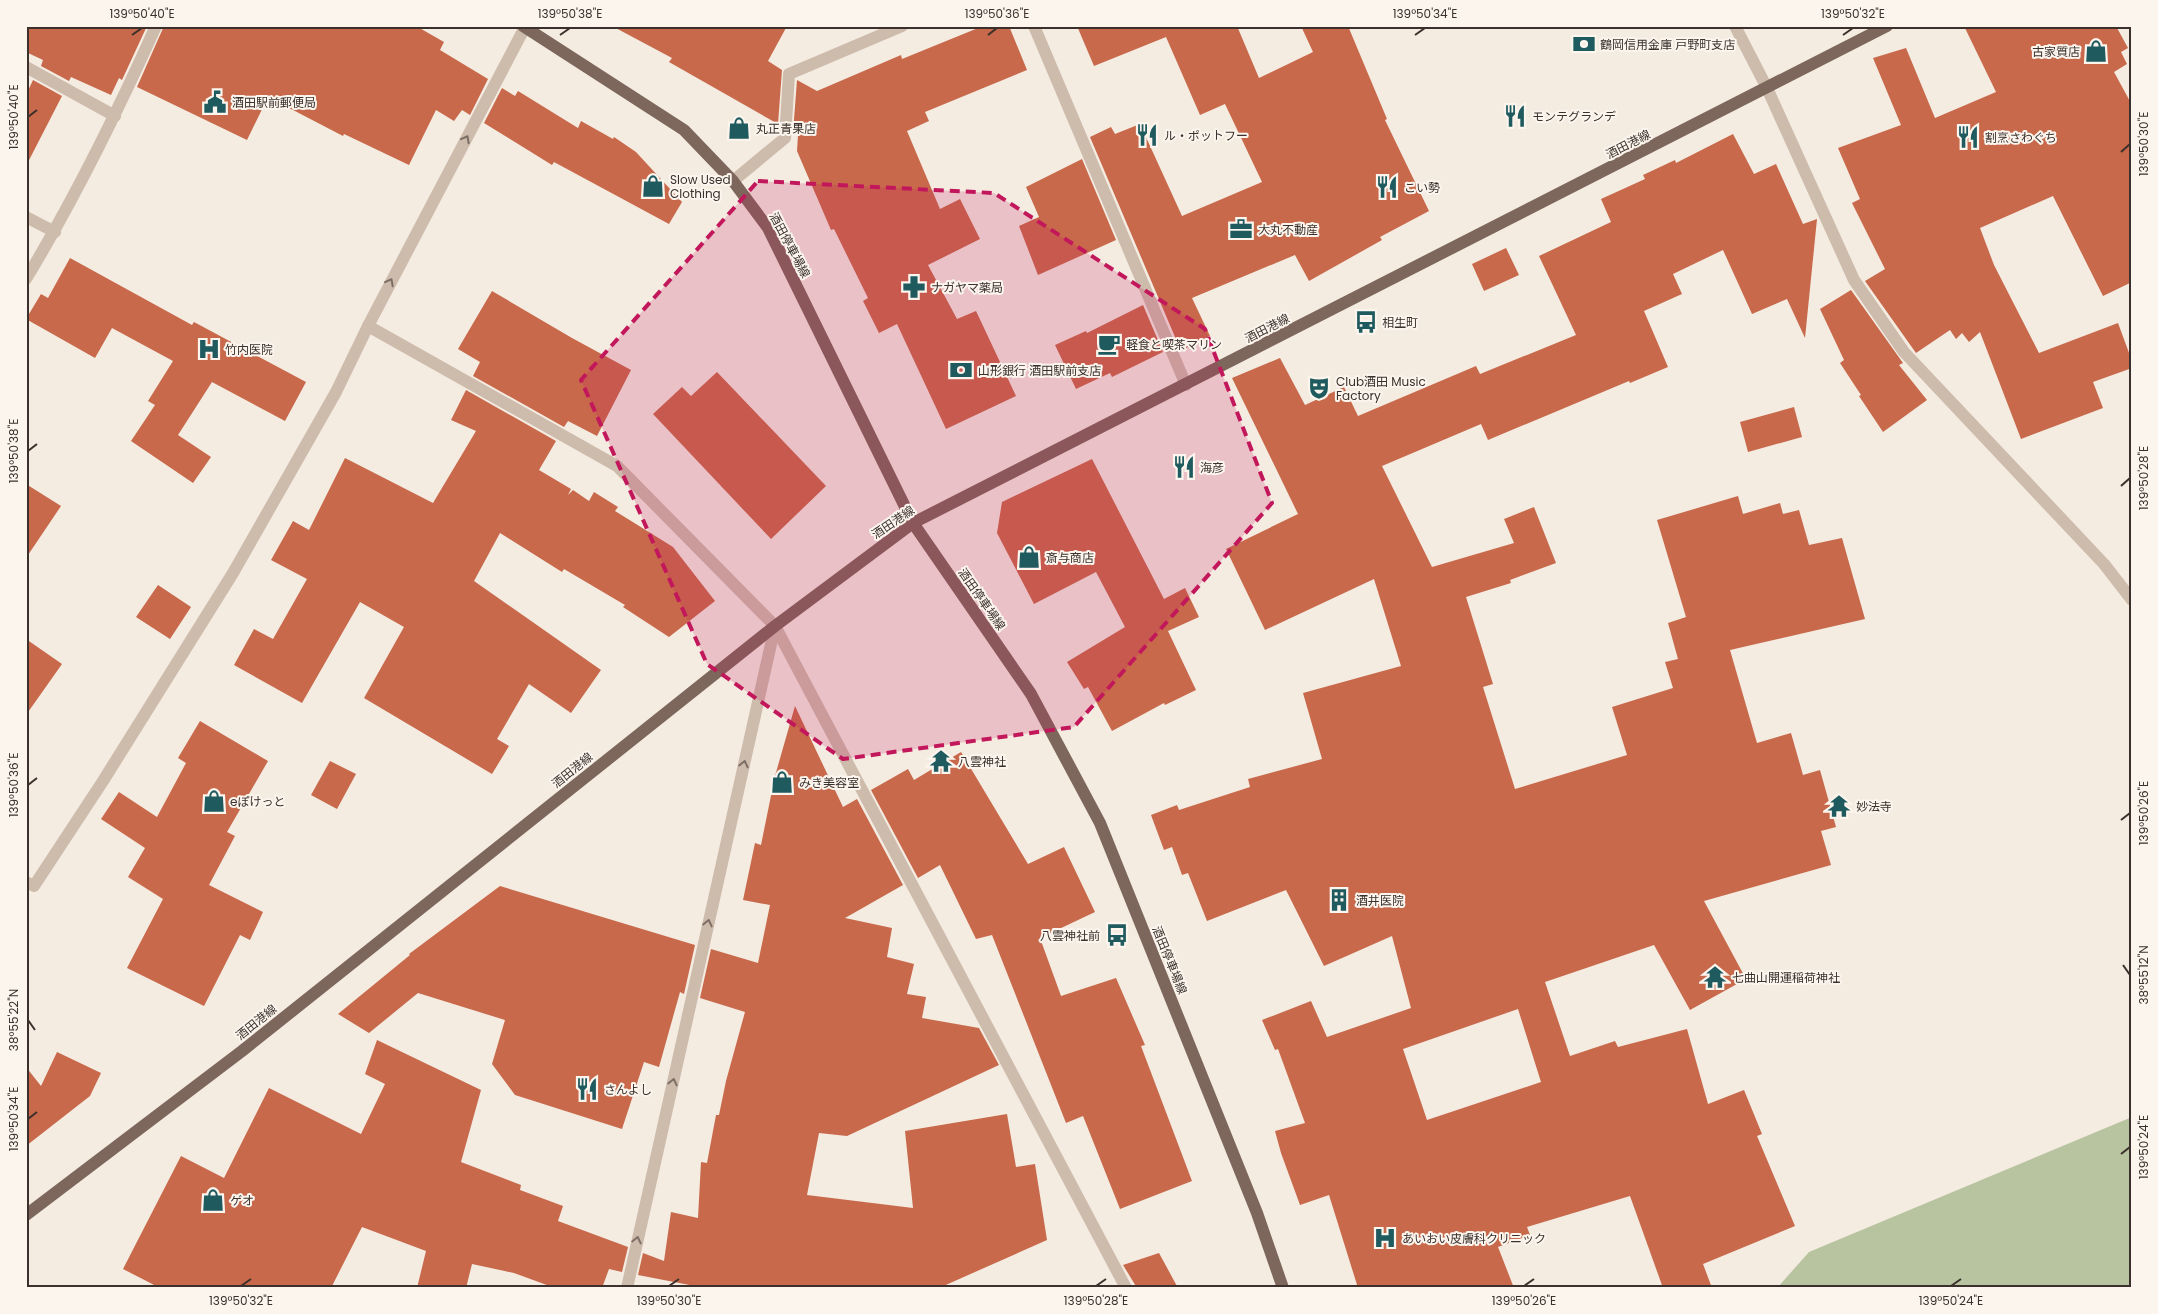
<svg xmlns="http://www.w3.org/2000/svg" width="2158" height="1314" font-family="Poppins,'Noto Sans JP',sans-serif">
  <style>
    .green { fill: #b8c4a0 }
    .building { fill: #c8694b; fill-rule: evenodd }
    .lines { fill: none; stroke-linecap: round; stroke-linejoin: round }
    .minor { stroke: #cdbbac; stroke-width: 12 }
    .major { stroke: #7d675c; stroke-width: 12 }
    .oneway { stroke: #7d6f65 }
    .marked { fill: #c2185b; fill-opacity: 0.2; stroke: #c2185b; stroke-width: 4; stroke-dasharray: 10 6; stroke-linejoin: round }
    .ticks { fill: none; stroke: #3b302b; stroke-width: 2 }
    .labels { text-anchor: middle; dominant-baseline: central; stroke-width: 4; stroke-linejoin: round; paint-order: stroke }
    .poi-label { font-size: 12px; fill: #3b302b; stroke: #fbf5ee; text-anchor: start }
    .street-label { font-size: 12px; fill: #3b302b; stroke: #fbf5ee }
    .neatline { fill: none; stroke: #3b302b; stroke-width: 2 }
    .ticks-label { font-size: 12px; text-anchor: middle; fill: #3b302b }
  </style>
  <rect width="100%" height="100%" fill="#f4ebe1"/>
  <polygon class="green" points="2132,1117 2132,1288 1777,1288 1809,1252"/>
  <g class="building">
    <polygon points="26,26 147,26 122,80 119,78 111,95 71,77 69,81 41,66 43,60 26,52"/>
    <polygon points="164,26 416,26 444,42 440,50 488,79 470,115 462,110 454,121 436,110 409,165 344,134 343,136 268,97 247,140 137,87"/>
    <polygon points="612,26 787,26 768,61 782,70 778,124 669,62 672,58"/>
    <polygon points="983,26 1009,26 1027,70 925,112 929,121 907,131 940,209 960,199 980,239 928,265 957,319 976,311 1016,396 946,429 897,324 879,333 863,301 868,298 834,229 831,230 797,151 798,135 793,133 797,80 817,91 901,55 902,59"/>
    <polygon points="1077,26 1237,26 1259,78 1313,52 1301,26 1348,26 1387,119 1385,120 1429,211 1380,237 1382,240 1309,281 1295,255 1192,298 1210,336 1184,349 1181,342 1178,344 1090,137 1111,127 1115,134 1140,124 1182,216 1262,182 1225,104 1200,115 1166,37 1094,66"/>
    <polygon points="1964,26 2116,26 2128,48 2121,52 2127,64 2114,72 2132,105 2132,282 2103,296 2053,196 1980,228 1994,265 2039,353 2118,323 2132,361 2132,368 2093,382 2103,408 2021,439 1980,332 1969,342 1962,333 1956,339 1950,330 1916,353 1865,281 1885,269 1852,203 1860,199 1838,148 1901,125 1873,58 1906,48 1935,118 1996,92"/>
    <polygon points="33,80 62,96 26,166 26,95"/>
    <polygon points="502,88 515,96 518,91 578,128 581,121 613,139 614,137 636,152 682,202 669,224 554,162 552,165 484,123"/>
    <path d="M 1733,134 L 1754,174 L 1776,164 L 1803,224 L 1817,219 L 1805,338 L 1787,299 L 1752,314 L 1723,250 L 1673,274 L 1682,294 L 1644,311 L 1668,367 L 1630,383 L 1629,381 L 1488,440 L 1481,424 L 1382,466 L 1432,567 L 1514,543 L 1504,519 L 1534,507 L 1556,563 L 1510,580 L 1511,583 L 1466,597 L 1493,684 L 1483,687 L 1515,789 L 1627,755 L 1612,707 L 1673,688 L 1665,662 L 1678,659 L 1668,623 L 1686,617 L 1657,520 L 1738,496 L 1743,514 L 1780,503 L 1783,514 L 1799,510 L 1809,545 L 1842,538 L 1865,619 L 1730,650 L 1757,743 L 1791,733 L 1803,775 L 1820,770 L 1836,827 L 1821,831 L 1831,865 L 1704,901 L 1746,979 L 1690,1010 L 1654,945 L 1545,982 L 1570,1056 L 1615,1041 L 1618,1047 L 1687,1029 L 1708,1104 L 1744,1090 L 1762,1134 L 1757,1136 L 1795,1226 L 1703,1264 L 1712,1288 L 1663,1288 L 1630,1196 L 1527,1227 L 1530,1235 L 1498,1247 L 1514,1288 L 1358,1288 L 1329,1195 L 1300,1205 L 1281,1153 L 1275,1131 L 1305,1123 L 1278,1049 L 1275,1050 L 1262,1020 L 1311,1001 L 1327,1037 L 1411,1008 L 1392,936 L 1324,966 L 1286,890 L 1207,921 L 1188,873 L 1182,875 L 1172,847 L 1164,850 L 1151,815 L 1177,805 L 1179,810 L 1250,787 L 1248,779 L 1322,759 L 1303,693 L 1401,666 L 1374,579 L 1265,630 L 1226,549 L 1298,514 L 1232,378 L 1280,358 L 1305,405 L 1344,387 L 1358,416 L 1476,366 L 1480,374 L 1576,335 L 1539,256 L 1611,222 L 1601,199 L 1645,179 L 1643,175 L 1675,160 L 1676,163 ZM 1518,1009 L 1541,1082 L 1427,1120 L 1403,1049 Z"/>
    <polygon points="1082,159 1116,240 1038,275 1019,226 1039,217 1026,187"/>
    <polygon points="1506,248 1519,275 1484,291 1472,264"/>
    <polygon points="70,258 192,325 194,322 306,382 285,421 212,382 178,435 211,457 193,483 131,441 155,405 148,401 173,361 112,328 95,358 26,319 41,294 48,298"/>
    <polygon points="1851,290 1903,363 1899,365 1927,400 1883,432 1859,396 1861,395 1840,363 1844,360 1820,309"/>
    <polygon points="492,291 572,338 631,370 597,436 568,421 564,427 473,376 480,362 458,349"/>
    <polygon points="1143,305 1163,352 1112,377 1110,373 1076,389 1055,345 1086,331 1087,333"/>
    <polygon points="717,372 826,486 771,539 653,414 682,387 691,396"/>
    <polygon points="466,390 556,441 539,470 571,489 568,495 573,490 589,501 594,492 618,507 615,511 673,547 715,601 669,637 623,607 625,605 564,569 562,572 500,533 474,581 601,670 571,713 529,684 497,739 509,746 492,774 364,698 404,627 360,602 302,703 234,665 254,629 273,639 307,579 271,560 293,521 309,530 345,458 433,503 476,431 451,420"/>
    <polygon points="1794,407 1802,437 1748,452 1740,422"/>
    <polygon points="1092,459 1164,599 1185,588 1199,617 1168,631 1196,690 1165,705 1164,703 1112,731 1088,687 1084,689 1067,662 1125,627 1096,572 1034,604 997,533 1002,502"/>
    <polygon points="26,484 61,506 26,558"/>
    <polygon points="158,585 191,607 170,639 136,617"/>
    <polygon points="26,639 62,664 26,715"/>
    <polygon points="795,706 843,807 857,799 903,885 845,918 892,928 887,957 914,964 907,994 926,997 922,1018 979,1028 999,1065 847,1136 819,1133 807,1195 913,1208 905,1131 1007,1114 1016,1167 1035,1164 1047,1240 939,1288 705,1288 638,1275 643,1253 664,1261 671,1212 698,1218 701,1162 707,1163 716,1115 719,1115 726,1081 745,1012 700,998 711,949 758,963 770,905 743,900 755,843 761,845 775,776"/>
    <polygon points="200,721 268,761 227,832 235,836 209,885 263,912 250,940 240,935 204,1006 127,968 163,899 128,877 145,848 101,819 119,792 157,817 186,763 178,758"/>
    <polygon points="961,752 1028,864 1064,847 1095,912 1040,938 1061,996 1116,978 1145,1045 1141,1046 1192,1181 1120,1209 1083,1116 1066,1123 992,935 976,939 940,865 918,878 871,790 908,769 914,780"/>
    <polygon points="330,761 356,774 337,809 311,795"/>
    <polygon points="500,886 695,945 684,994 680,992 659,1067 644,1062 622,1129 515,1095 492,1064 505,1020 418,993 369,1033 338,1014 410,955 409,954"/>
    <polygon points="377,1040 481,1090 461,1162 521,1185 520,1190 563,1206 558,1221 628,1247 622,1272 609,1269 602,1288 555,1288 514,1273 472,1264 466,1288 417,1288 426,1251 362,1227 331,1288 160,1288 123,1269 181,1156 224,1178 269,1088 361,1134 385,1084 365,1074"/>
    <polygon points="57,1052 101,1073 90,1096 26,1146 26,1067 41,1086"/>
    <polygon points="1159,1253 1178,1288 1137,1288 1123,1265"/>
  </g>
  <g class="lines">
    <g class="minor">
      <polyline points="1034,26 1186,385"/>
      <polyline points="1735,26 1767,88 1854,280 1904,352 2104,564 2132,600"/>
      <polyline points="26,67 115,116"/>
      <polyline points="733,181 785,138 789,74 902,26"/>
      <polyline points="26,217 55,232"/>
      <path d="M 26,279 C 75,198 117,113 156,26"/>
      <polyline points="368,326 617,466 775,626 1126,1288"/>
      <polyline points="26,882 34,886 103,781 233,573 336,392 368,326 525,27"/>
      <polyline points="627,1288 775,626"/>
    </g>
    <g class="major">
      <polyline points="523,26 684,130 733,181 768,228 913,523 1031,694 1100,823 1257,1213 1283,1288"/>
      <polyline points="26,1215 242,1051 775,626 913,523 1887,26"/>
    </g>
  </g>
  <defs><path id="oneway-chevron" d="M-2-3.5L2.5 0L-2 3.5" fill="none" stroke-width="1.6" stroke-linecap="round" stroke-linejoin="round" transform="scale(1.25)"/></defs>
  <g class="oneway">
    <use href="#oneway-chevron" transform="translate(466 139) rotate(-62)"/>
    <use href="#oneway-chevron" transform="translate(390 282) rotate(-62)"/>
    <use href="#oneway-chevron" transform="translate(744 764) rotate(-77)"/>
    <use href="#oneway-chevron" transform="translate(708 923) rotate(-77)"/>
    <use href="#oneway-chevron" transform="translate(673 1082) rotate(-77)"/>
    <use href="#oneway-chevron" transform="translate(637 1240) rotate(-77)"/>
  </g>
  <path class="marked" d="M 758,181 L 994,193 L 1205,329 L 1272,503 L 1074,727 L 843,759 L 707,664 L 581,380 Z"/>
  <path class="ticks" d="M 132,35 L 142,28M 560,35 L 570,28M 988,35 L 997,28M 1415,35 L 1425,28M 1843,35 L 1853,28M 28,117 L 37,110M 2121,152 L 2130,144M 28,451 L 37,444M 2121,486 L 2130,478M 28,785 L 37,778M 2121,820 L 2130,813M 2123,965 L 2130,975M 28,1020 L 35,1030M 28,1119 L 37,1112M 2121,1154 L 2130,1147M 241,1286 L 251,1279M 669,1286 L 679,1279M 1096,1286 L 1106,1279M 1524,1286 L 1534,1279M 1951,1286 L 1961,1279"/>
  <defs>
    <symbol id="bank-bare" viewBox="-9 -9 18 18"><path d="M-6-4H6V4H-6ZM0-2.3a2.3 2.3 0 1 0 0 4.6a2.3 2.3 0 1 0 0-4.6Z" fill="#1f5a5e" stroke="#fbf5ee" stroke-width="2.5" paint-order="stroke"/></symbol>
    <symbol id="shop-bare" viewBox="-9 -9 18 18"><path d="M-5-2.5h2.3a2.7 3.5 0 0 1 5.4 0H5L5.5 6h-11ZM-1.5-2.5h3a1.5 2.3 0 0 0-3 0Z" fill="#1f5a5e" stroke="#fbf5ee" stroke-width="2.5" paint-order="stroke"/></symbol>
    <symbol id="civic-bare" viewBox="-9 -9 18 18"><path d="M-.6-6.5H3V-4.5H.6V-3L4-1V1h2V6H-6V1h2V-1L-.6-3ZM-1.2 2.5V6h2.4V2.5Z" fill="#1f5a5e" stroke="#fbf5ee" stroke-width="2.5" paint-order="stroke"/></symbol>
    <symbol id="restaurant-bare" viewBox="-9 -9 18 18"><path d="M-5-6h1v4h1v-4h1v4h1v-4h1v5L-1.5 .5V6h-2V.5L-5-1ZM5-6V6H3V1.5H1.5Q1.5-4 5-6Z" fill="#1f5a5e" stroke="#fbf5ee" stroke-width="2.5" paint-order="stroke"/></symbol>
    <symbol id="office-bare" viewBox="-9 -9 18 18"><path d="M-6-3h4V-5.5h4V-3h4V5H-6ZM-1-4.5V-3h2v-1.5ZM-6 0V1H6V0Z" fill="#1f5a5e" stroke="#fbf5ee" stroke-width="2.5" paint-order="stroke"/></symbol>
    <symbol id="pharmacy-bare" viewBox="-9 -9 18 18"><path d="M-2-6h4v4h4v4h-4v4h-4v-4h-4v-4h4Z" fill="#1f5a5e" stroke="#fbf5ee" stroke-width="2.5" paint-order="stroke"/></symbol>
    <symbol id="bus-bare" viewBox="-9 -9 18 18"><path d="M-5-6H5V4H4V6H2V4H-2V6H-4V4H-5ZM-3.5-4V0h7V-4ZM-3.5 1.2v1.5H-2V1.2ZM2 1.2v1.5H3.5V1.2Z" fill="#1f5a5e" stroke="#fbf5ee" stroke-width="2.5" paint-order="stroke"/></symbol>
    <symbol id="cafe-bare" viewBox="-9 -9 18 18"><path d="M-5.5-4.5H6V0H3Q3 3.5 0 3.5H-2.5Q-5.5 3.5-5.5 0ZM3-3.2v2h1.7v-2ZM-6 4.5H4V6H-6Z" fill="#1f5a5e" stroke="#fbf5ee" stroke-width="2.5" paint-order="stroke"/></symbol>
    <symbol id="hospital-bare" viewBox="-9 -9 18 18"><path d="M-5-5h3v3.5h4V-5h3V5h-3V1.5h-4V5h-3Z" fill="#1f5a5e" stroke="#fbf5ee" stroke-width="2.5" paint-order="stroke"/></symbol>
    <symbol id="theatre-bare" viewBox="-9 -9 18 18"><path d="M-5-5.5Q0-4 5-5.5V0Q5 5 0 6Q-5 5-5 0ZM-3.3-2.5H-1v1.5H-3.3ZM1-2.5H3.3v1.5H1ZM-2.8 1Q0 5.5 2.8 1Z" fill="#1f5a5e" stroke="#fbf5ee" stroke-width="2.5" paint-order="stroke"/></symbol>
    <symbol id="temple-bare" viewBox="-9 -9 18 18"><path d="M0-6L5-2H3V0L6.5 2.5H4V6H1.5V3h-3V6H-4V2.5H-6.5L-3 0V-2H-5Z" fill="#1f5a5e" stroke="#fbf5ee" stroke-width="2.5" paint-order="stroke"/></symbol>
    <symbol id="building-bare" viewBox="-9 -9 18 18"><path d="M-4-6H4V6H1V3H-1V6H-4ZM-2.5-4.3h1.7v1.8h-1.7ZM.8-4.3h1.7v1.8H.8ZM-2.5-1h1.7V.8h-1.7ZM.8-1h1.7V.8H.8Z" fill="#1f5a5e" stroke="#fbf5ee" stroke-width="2.5" paint-order="stroke"/></symbol>
  </defs>
  <g fill-rule="evenodd">
    <use href="#bank-bare" x="1568" y="28" width="32" height="32"/>
    <use href="#shop-bare" x="2080" y="35" width="32" height="32"/>
    <use href="#civic-bare" x="199" y="86" width="32" height="32"/>
    <use href="#restaurant-bare" x="1499" y="100" width="32" height="32"/>
    <use href="#shop-bare" x="723" y="112" width="32" height="32"/>
    <use href="#restaurant-bare" x="1131" y="119" width="32" height="32"/>
    <use href="#restaurant-bare" x="1952" y="121" width="32" height="32"/>
    <use href="#shop-bare" x="637" y="170" width="32" height="32"/>
    <use href="#restaurant-bare" x="1371" y="171" width="32" height="32"/>
    <use href="#office-bare" x="1225" y="213" width="32" height="32"/>
    <use href="#pharmacy-bare" x="898" y="271" width="32" height="32"/>
    <use href="#bus-bare" x="1350" y="306" width="32" height="32"/>
    <use href="#cafe-bare" x="1093" y="328" width="32" height="32"/>
    <use href="#hospital-bare" x="193" y="333" width="32" height="32"/>
    <use href="#bank-bare" x="945" y="354" width="32" height="32"/>
    <use href="#theatre-bare" x="1303" y="372" width="32" height="32"/>
    <use href="#restaurant-bare" x="1168" y="451" width="32" height="32"/>
    <use href="#shop-bare" x="1013" y="541" width="32" height="32"/>
    <use href="#temple-bare" x="925" y="745" width="32" height="32"/>
    <use href="#shop-bare" x="766" y="766" width="32" height="32"/>
    <use href="#shop-bare" x="198" y="785" width="32" height="32"/>
    <use href="#temple-bare" x="1823" y="790" width="32" height="32"/>
    <use href="#building-bare" x="1323" y="884" width="32" height="32"/>
    <use href="#bus-bare" x="1101" y="919" width="32" height="32"/>
    <use href="#temple-bare" x="1699" y="961" width="32" height="32"/>
    <use href="#restaurant-bare" x="571" y="1073" width="32" height="32"/>
    <use href="#shop-bare" x="197" y="1184" width="32" height="32"/>
    <use href="#hospital-bare" x="1369" y="1222" width="32" height="32"/>
  </g>
  <g class="labels">
    <g class="poi-label">
      <text x="1600" y="44">鶴岡信用金庫 戸野町支店</text>
      <text x="2080" y="51" text-anchor="end">古家質店</text>
      <text x="232" y="102">酒田駅前郵便局</text>
      <text x="1532" y="116">モンテグランデ</text>
      <text x="756" y="128">丸正青果店</text>
      <text x="1164" y="135">ル・ポットフー</text>
      <text x="1985" y="137">割烹さわぐち</text>
      <text x="670" y="179">Slow Used<tspan x="670" dy="14">Clothing</tspan></text>
      <text x="1404" y="187">こい勢</text>
      <text x="1258" y="229">大丸不動産</text>
      <text x="931" y="287">ナガヤマ薬局</text>
      <text x="1382" y="322">相生町</text>
      <text x="1126" y="344">軽食と喫茶マリン</text>
      <text x="225" y="349">竹内医院</text>
      <text x="978" y="370">山形銀行 酒田駅前支店</text>
      <text x="1336" y="381">Club酒田 Music<tspan x="1336" dy="14">Factory</tspan></text>
      <text x="1200" y="467">海彦</text>
      <text x="1046" y="557">斎与商店</text>
      <text x="958" y="761">八雲神社</text>
      <text x="799" y="782">みき美容室</text>
      <text x="230" y="801">eぽけっと</text>
      <text x="1856" y="806">妙法寺</text>
      <text x="1356" y="900">酒井医院</text>
      <text x="1100" y="935" text-anchor="end">八雲神社前</text>
      <text x="1732" y="977">七曲山開運稲荷神社</text>
      <text x="604" y="1089">さんよし</text>
      <text x="230" y="1200">ゲオ</text>
      <text x="1402" y="1238">あいおい皮膚科クリニック</text>
    </g>
    <g class="street-label">
      <text transform="translate(1628 144) rotate(-27)">酒田港線</text>
      <text transform="translate(790 245) rotate(62)">酒田停車場線</text>
      <text transform="translate(1267 328) rotate(-27)">酒田港線</text>
      <text transform="translate(893 522) rotate(-34)">酒田港線</text>
      <text transform="translate(982 599) rotate(55)">酒田停車場線</text>
      <text transform="translate(572 770) rotate(-39)">酒田港線</text>
      <text transform="translate(1170 960) rotate(68)">酒田停車場線</text>
      <text transform="translate(256 1022) rotate(-39)">酒田港線</text>
    </g>
  </g>
  <rect width="2158" height="1314" fill="none" stroke="#fbf5ee" stroke-width="55"/>
  <rect x="28" y="28" width="2102" height="1258" class="neatline"/>
  <g class="ticks-label">
    <text x="142" y="18">139°50'40"E</text>
    <text x="570" y="18">139°50'38"E</text>
    <text x="997" y="18">139°50'36"E</text>
    <text x="1425" y="18">139°50'34"E</text>
    <text x="1853" y="18">139°50'32"E</text>
    <text transform="translate(14 117) rotate(-90)" y="4">139°50'40"E</text>
    <text transform="translate(2144 144) rotate(-90)" y="4">139°50'30"E</text>
    <text transform="translate(14 451) rotate(-90)" y="4">139°50'38"E</text>
    <text transform="translate(2144 478) rotate(-90)" y="4">139°50'28"E</text>
    <text transform="translate(14 785) rotate(-90)" y="4">139°50'36"E</text>
    <text transform="translate(2144 813) rotate(-90)" y="4">139°50'26"E</text>
    <text transform="translate(2144 975) rotate(-90)" y="4">38°55'12"N</text>
    <text transform="translate(14 1020) rotate(-90)" y="4">38°55'22"N</text>
    <text transform="translate(14 1119) rotate(-90)" y="4">139°50'34"E</text>
    <text transform="translate(2144 1147) rotate(-90)" y="4">139°50'24"E</text>
    <text x="241" y="1305">139°50'32"E</text>
    <text x="669" y="1305">139°50'30"E</text>
    <text x="1096" y="1305">139°50'28"E</text>
    <text x="1524" y="1305">139°50'26"E</text>
    <text x="1951" y="1305">139°50'24"E</text>
  </g>
</svg>
